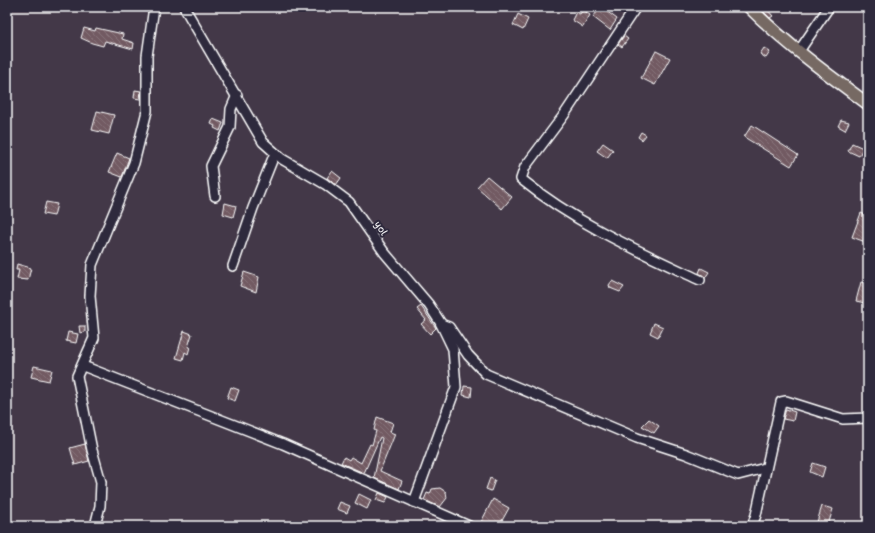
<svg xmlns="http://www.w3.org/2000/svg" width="875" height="533" font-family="'Shantell Sans',sans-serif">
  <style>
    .building { fill: url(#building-back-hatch); stroke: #fff }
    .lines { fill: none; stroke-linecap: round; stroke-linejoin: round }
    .minor-casing { stroke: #fff; stroke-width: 12 }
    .major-casing { stroke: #fff; stroke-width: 14 }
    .minor { stroke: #2f2a3d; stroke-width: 9 }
    .major { stroke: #766964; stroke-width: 11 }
    .labels { text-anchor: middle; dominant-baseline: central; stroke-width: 4; stroke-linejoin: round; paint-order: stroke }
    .street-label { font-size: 10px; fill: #fff; stroke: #2f2a3d }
  </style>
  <defs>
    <pattern id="building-back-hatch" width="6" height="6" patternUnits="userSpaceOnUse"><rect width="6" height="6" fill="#725a62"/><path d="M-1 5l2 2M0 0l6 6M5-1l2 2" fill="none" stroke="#87737a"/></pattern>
  </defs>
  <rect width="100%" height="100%" fill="#433848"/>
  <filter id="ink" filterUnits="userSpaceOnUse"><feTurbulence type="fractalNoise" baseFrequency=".025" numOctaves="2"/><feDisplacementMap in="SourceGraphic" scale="8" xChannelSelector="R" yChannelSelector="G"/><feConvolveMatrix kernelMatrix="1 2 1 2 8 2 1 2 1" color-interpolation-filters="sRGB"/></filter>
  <g filter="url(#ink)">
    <g class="building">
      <polygon points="601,7 617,19 610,30 593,17"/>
      <polygon points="766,8 773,16 770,18 763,11"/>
      <polygon points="583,10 590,15 583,27 572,20 576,12 580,14"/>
      <polygon points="518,14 528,19 523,30 513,25"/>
      <polygon points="84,28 95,31 96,28 123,34 122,39 134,43 133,49 105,41 103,46 92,43 81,38"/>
      <polygon points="624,36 628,39 622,47 618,44"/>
      <polygon points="764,48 770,52 766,58 760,54"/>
      <polygon points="656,51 670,58 655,85 641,78"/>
      <polygon points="135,90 141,91 140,99 134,98"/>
      <polygon points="97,111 114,115 109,134 92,130"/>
      <polygon points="213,119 223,123 220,131 214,128 215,126 211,124"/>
      <polygon points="841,120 849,122 845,130 838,126"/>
      <polygon points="752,125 798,155 791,166 744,137"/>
      <polygon points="641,132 646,135 642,140 638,137"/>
      <polygon points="603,143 613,150 607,158 597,151"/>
      <polygon points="852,143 863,148 859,156 848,151"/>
      <polygon points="117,153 129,158 122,177 109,172"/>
      <polygon points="332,171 341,178 336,185 327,178"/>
      <polygon points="487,176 512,197 502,209 477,187"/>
      <polygon points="46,202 57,204 54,216 43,214"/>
      <polygon points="225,203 236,206 233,217 223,214"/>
      <polygon points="861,213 868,216 868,243 852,237"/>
      <polygon points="17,264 31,268 28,280 17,279 19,270 16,270"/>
      <polygon points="701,268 709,272 705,278 699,273"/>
      <polygon points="244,272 259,277 256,292 240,286"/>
      <polygon points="612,281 624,287 620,292 610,288 609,285"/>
      <polygon points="861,282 868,284 865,303 856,301"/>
      <polygon points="421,306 436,328 430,334 421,324 426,320 417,309"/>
      <polygon points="654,323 663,327 658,337 650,333"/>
      <polygon points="79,326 85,326 85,332 80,333"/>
      <polygon points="184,331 192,334 188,347 190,347 188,354 185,352 183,360 176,358"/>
      <polygon points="68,332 78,334 76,343 66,341"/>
      <polygon points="34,366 52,370 49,381 31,377"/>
      <polygon points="464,386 472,387 471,397 463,395"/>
      <polygon points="231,387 239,390 235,401 227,398"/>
      <polygon points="786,409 795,412 793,421 783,419"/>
      <polygon points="377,417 393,423 390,432 395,434 380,471 402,481 399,489 374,478 382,438 380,437 364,473 341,463 344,457 349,460 351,457 361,463 370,444 372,445 376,431 374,430"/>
      <polygon points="649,419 659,426 654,433 642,426"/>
      <polygon points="85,444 89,461 75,465 70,448"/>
      <polygon points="813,463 825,467 822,477 810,472"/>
      <polygon points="490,478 495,480 491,491 486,489"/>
      <polygon points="440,488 446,492 447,498 440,507 424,500 427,493 430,494 432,489"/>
      <polygon points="379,493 388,497 385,503 376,500"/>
      <polygon points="359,494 371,500 367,509 355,503"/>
      <polygon points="493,499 509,508 499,526 479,526"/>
      <polygon points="340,502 350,506 347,513 337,509"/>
      <polygon points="822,506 833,509 828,525 817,522"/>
    </g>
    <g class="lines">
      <defs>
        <g id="minor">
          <polyline points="184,7 263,142 282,159 325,184 349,202 384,252 429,305 440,322 453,349 456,387 414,502"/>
          <path d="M 636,7 L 564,115 L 525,167 L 521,179 C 575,223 638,251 700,280"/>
          <polyline points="799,51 829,7"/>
          <polyline points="215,196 211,166 230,127 231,109 237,95"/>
          <polyline points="233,266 253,208 275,153"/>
          <polyline points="441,324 449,327 468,355 486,374 637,438 686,454 738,475 765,468"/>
          <polyline points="83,366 283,444 469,526"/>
          <polyline points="95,526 100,506 101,482 92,450 77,376 94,338 90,296 92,265 134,163 147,111 147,56 154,7"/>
          <polyline points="752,526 756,515 781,402 786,401 843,419 868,418"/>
        </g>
        <path id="major" d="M 749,7 C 785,43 827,74 868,104"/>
      </defs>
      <use href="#minor" class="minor-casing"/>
      <use href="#major" class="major-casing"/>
      <use href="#minor" class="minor"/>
      <use href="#major" class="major"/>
    </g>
  </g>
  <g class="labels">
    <g class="street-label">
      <text transform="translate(381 228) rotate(57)">yol</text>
    </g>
  </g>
  <rect width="875" height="533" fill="none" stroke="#2f2a3d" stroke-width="24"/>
  <rect x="12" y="12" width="851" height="509" fill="none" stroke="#fff" stroke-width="1.5" filter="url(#ink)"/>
</svg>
